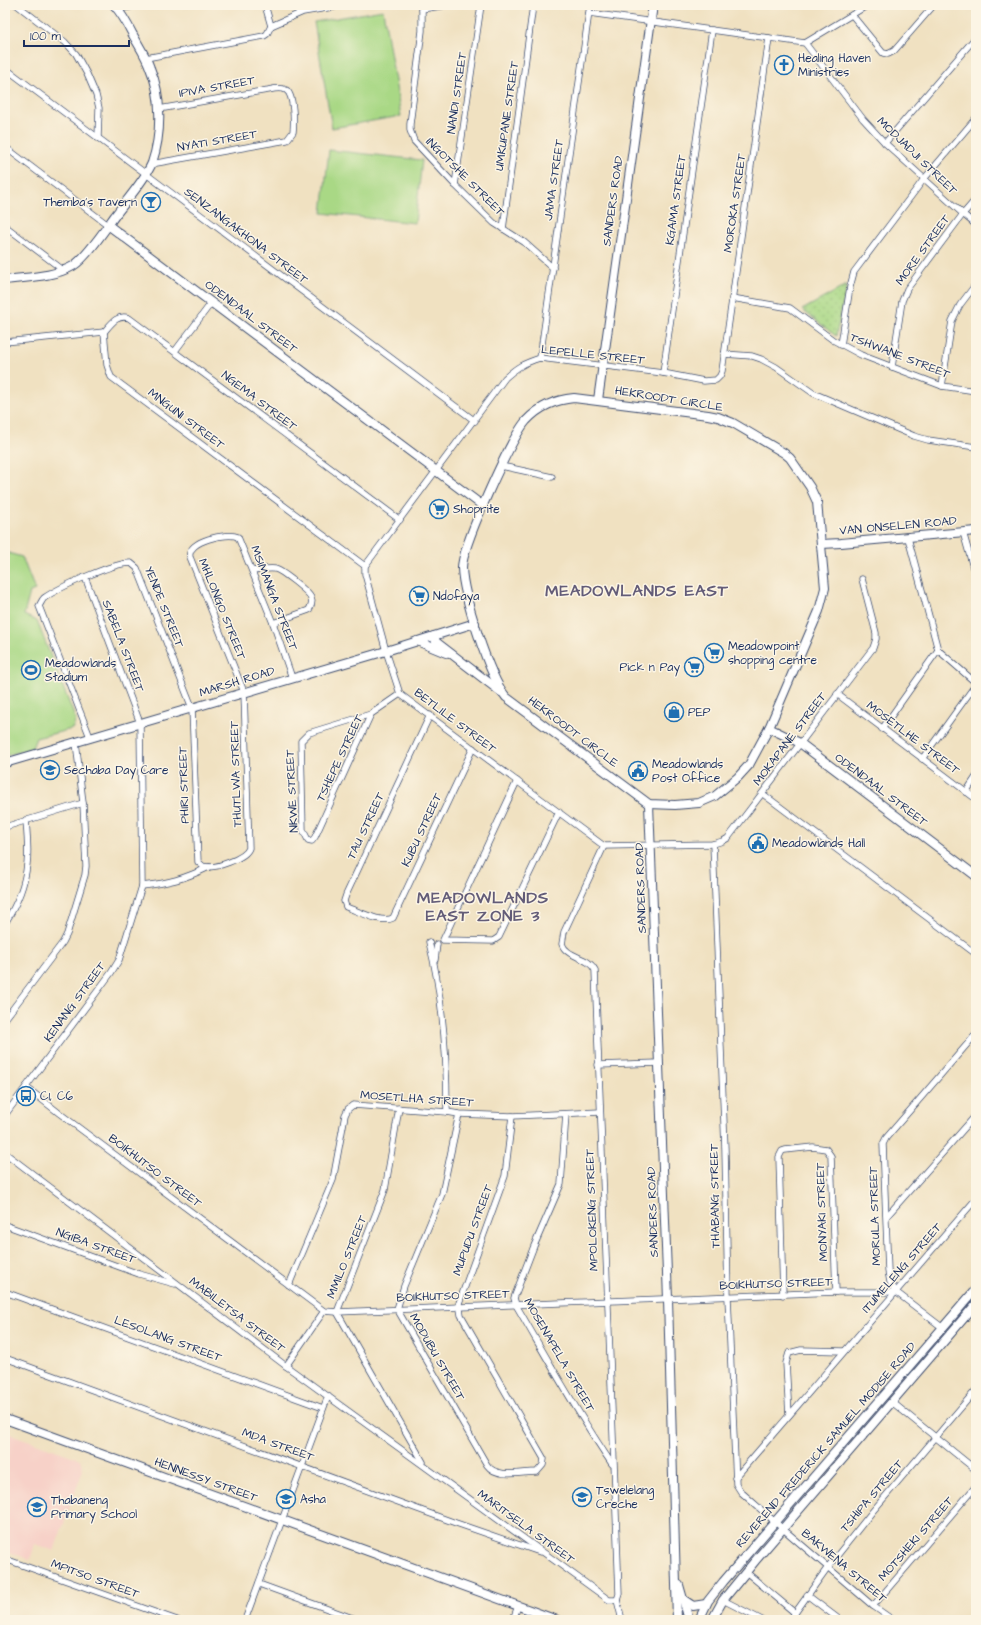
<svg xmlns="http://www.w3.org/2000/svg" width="981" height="1625" font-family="'Architects Daughter',sans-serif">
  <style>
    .built { fill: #f7d1c8 }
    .grass { fill: url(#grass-dots); stroke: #628472 }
    .pitch { fill: #a9d885; stroke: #628472 }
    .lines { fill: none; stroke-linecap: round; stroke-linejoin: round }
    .street-casing { stroke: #3b4a6d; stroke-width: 7 }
    .secondary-casing { stroke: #3b4a6d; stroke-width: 10 }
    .street { stroke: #fff; stroke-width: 5.5 }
    .secondary { stroke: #fff; stroke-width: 8 }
    .labels { text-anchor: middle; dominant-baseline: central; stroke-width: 3; stroke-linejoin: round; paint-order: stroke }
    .poi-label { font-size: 12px; fill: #1b2f5e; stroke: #fcf5e5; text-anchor: start }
    .street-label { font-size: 12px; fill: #1b2f5e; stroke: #fcf5e5 }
    .district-label { font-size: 16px; font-weight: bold; letter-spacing: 1px; fill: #635c78; stroke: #fcf5e5 }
  </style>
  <defs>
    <pattern id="grass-dots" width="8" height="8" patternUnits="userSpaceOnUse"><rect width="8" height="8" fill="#a9d885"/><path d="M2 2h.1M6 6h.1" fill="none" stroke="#91ba75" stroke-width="1.8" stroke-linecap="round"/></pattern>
  </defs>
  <rect width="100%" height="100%" fill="#fcf5e5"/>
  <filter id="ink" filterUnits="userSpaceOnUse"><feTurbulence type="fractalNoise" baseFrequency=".025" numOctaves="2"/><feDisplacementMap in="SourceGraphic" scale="8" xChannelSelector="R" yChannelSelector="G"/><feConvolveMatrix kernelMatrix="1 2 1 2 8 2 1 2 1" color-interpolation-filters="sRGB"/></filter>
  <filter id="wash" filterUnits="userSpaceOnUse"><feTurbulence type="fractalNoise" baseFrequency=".012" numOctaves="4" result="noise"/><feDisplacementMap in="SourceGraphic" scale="16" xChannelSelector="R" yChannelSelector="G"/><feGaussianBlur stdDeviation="0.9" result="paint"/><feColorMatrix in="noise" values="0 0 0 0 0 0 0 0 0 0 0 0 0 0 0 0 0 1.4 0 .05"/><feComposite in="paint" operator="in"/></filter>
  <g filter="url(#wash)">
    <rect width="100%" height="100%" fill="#f0e1c1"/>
    <polygon class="built" points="5,1432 80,1459 83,1470 54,1551 35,1544 30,1560 5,1550"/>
    <polygon class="grass" points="847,285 836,336 802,310"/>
    <g class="pitch">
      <polygon points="383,10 401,116 332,128 314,22"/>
      <polygon points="329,150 422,160 415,223 322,213"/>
      <polygon points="5,552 22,557 35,590 30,592 24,615 37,621 76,720 72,729 36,738 32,748 5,756"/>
    </g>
  </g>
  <g filter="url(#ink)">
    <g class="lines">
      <defs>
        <g id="street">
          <polyline points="17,5 65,42 76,54 87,74 96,95 99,108 98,138"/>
          <polyline points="421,5 422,9 422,31 410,124 410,130 414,141 455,185 494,223 524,242 553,268"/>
          <polyline points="118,9 140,5"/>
          <polyline points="422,9 447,5"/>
          <polyline points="589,13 805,43 863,119 885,143 963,214 976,225"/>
          <polyline points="852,15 883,53 888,54 894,51 934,5"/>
          <polyline points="271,26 303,12 345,5"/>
          <path d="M 769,38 L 722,371 L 720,376 L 716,380 L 704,381 L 663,373 L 540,358 C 524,363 517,367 505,378 L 365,566 L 365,574 L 386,651 L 400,694 L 604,846 L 713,844 L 723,841 L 728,838 L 873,648 L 876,639 L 876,633 L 862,579"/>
          <polyline points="805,43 868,5"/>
          <polyline points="146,58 264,36 267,34 271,26 265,5"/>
          <polyline points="5,68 475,421"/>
          <polyline points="885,143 976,37"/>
          <polyline points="5,147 108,225"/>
          <path d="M 151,164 L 287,140 L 293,132 C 294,123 294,94 286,90 C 281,87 273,89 268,90 L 159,109"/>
          <polyline points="455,185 481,5"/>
          <polyline points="5,226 63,270"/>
          <polyline points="503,229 533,5"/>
          <polyline points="732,298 790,308 833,340 861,355 942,386 976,391"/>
          <path d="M 104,332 C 111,324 117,314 129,318 L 400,520"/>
          <polyline points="104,332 107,365 111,377 365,566"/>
          <polyline points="5,342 104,332"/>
          <polyline points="841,345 850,287 854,272 924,179 976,118"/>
          <polyline points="175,351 212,302"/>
          <polyline points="724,354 752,356 761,359 776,367 813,393 914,436 928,440 976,447"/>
          <polyline points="540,358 590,5"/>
          <polyline points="892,367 902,301 907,289 963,214 976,199"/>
          <polyline points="663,373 712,30"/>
          <polyline points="942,386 952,321 960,305 976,284"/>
          <polyline points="501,466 552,477"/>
          <polyline points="963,532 976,578"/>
          <polyline points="908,538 938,650"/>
          <path d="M 253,571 C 260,570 268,568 275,569 C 281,570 309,592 311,598 C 313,602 311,606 309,610 L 273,623"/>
          <polyline points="938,650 976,683"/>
          <polyline points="837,694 976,799"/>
          <polyline points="371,714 309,733 301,741 303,830 308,840 312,841 315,837 371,714 400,694"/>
          <path d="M 430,715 L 346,895 L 344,901 L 346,907 C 358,911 382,924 393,918 L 473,748"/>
          <polyline points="882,729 938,650"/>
          <path d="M 90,737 L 39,606 C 41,603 42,600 44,598 C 60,587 112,563 131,563 L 137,568 L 192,708 L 198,862 C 200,863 201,865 203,866 C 214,870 246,858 249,848 L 244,692 L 190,557 C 186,541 227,532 238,537 L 273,623 L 292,678"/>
          <polyline points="922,759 976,684"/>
          <polyline points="517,781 443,940 493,941 499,937 559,812"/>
          <polyline points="966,792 976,777"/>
          <polyline points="763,794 976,954"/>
          <polyline points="5,827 83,803"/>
          <polyline points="713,844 725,1149 728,1297 736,1484 741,1492 782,1528 873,1606 893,1620"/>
          <path d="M 604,846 L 564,932 L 562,944 C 567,958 588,956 595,970 L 617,1539 L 619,1594 L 617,1600 L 622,1620"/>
          <path d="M 142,886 C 169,883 184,879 209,867"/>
          <path d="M 5,923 C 16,906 25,885 27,864 C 29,850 27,835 26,820"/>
          <path d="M 429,942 C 443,997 447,1055 447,1112"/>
          <polyline points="435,960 437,944"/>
          <polyline points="5,1019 63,942 67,934 85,875 86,866 83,803 76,742"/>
          <polyline points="598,1065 659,1063"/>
          <polyline points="26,1087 59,1113 324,1311 337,1312 836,1292 896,1292"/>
          <polyline points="399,1108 385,1190 337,1312 423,1462"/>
          <path d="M 459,1114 L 442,1194 L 404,1286 L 397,1309 L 487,1465 C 497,1479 521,1472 537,1472 L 543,1465 L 544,1459 L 461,1315 L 459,1303 L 505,1176 L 512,1116"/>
          <path d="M 566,1114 L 561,1184 L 534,1246 L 514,1298 L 516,1305 C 547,1358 577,1413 612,1464"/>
          <polyline points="5,1115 111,973 119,960 142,886 140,723 85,577"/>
          <polyline points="5,1153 286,1366 609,1600 617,1600"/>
          <polyline points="887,1216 976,1115"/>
          <polyline points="5,1225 139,1274 175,1284"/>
          <polyline points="289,1285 333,1180 345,1115 348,1109 353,1105 447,1112 459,1114 512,1116 600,1112"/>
          <polyline points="5,1292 323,1408"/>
          <polyline points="783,1295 779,1157 782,1151 785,1150 813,1147 826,1149 831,1156 836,1292"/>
          <polyline points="943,1328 896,1292 890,1282 888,1271 883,1144 886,1138 976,1034"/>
          <polyline points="5,1358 453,1522 540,1552"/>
          <polyline points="286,1366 324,1311"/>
          <polyline points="892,1402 976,1470"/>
          <polyline points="789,1415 786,1363 789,1353 801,1350 844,1351"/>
          <polyline points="735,1478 976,1199"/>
          <polyline points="5,1559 177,1620"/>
          <polyline points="746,1572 795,1613"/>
          <polyline points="259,1584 358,1620"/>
          <polyline points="807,1595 840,1620"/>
          <polyline points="723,1600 762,1620"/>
          <polyline points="873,1606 976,1486"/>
          <polyline points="245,1620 328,1396"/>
          <polyline points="513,1620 518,1606"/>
          <polyline points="790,1620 828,1567 872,1512 976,1390"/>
        </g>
        <g id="secondary">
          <polyline points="108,225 483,506"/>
          <path d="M 5,280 C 27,277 54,277 73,266 C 86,258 104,231 114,217 C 125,202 145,180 152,163 C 162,133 162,96 150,68 C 146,56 139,46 133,35 C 128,25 122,14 114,5"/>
          <path d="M 574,398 L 708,415 L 718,417 L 733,423 L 784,453 L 790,458 L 810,487 L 817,502 L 825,588 L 819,611 L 769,728 L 749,765 L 738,777 L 715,796 L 699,803 L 675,805 L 649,804 L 506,697 C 489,676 463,595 462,568 C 462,546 511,438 526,421 C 540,406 555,400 574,398 Z"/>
          <polyline points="598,400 653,5"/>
          <polyline points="821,544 841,543 976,531"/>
          <polyline points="434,636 436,642 501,692"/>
          <polyline points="417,641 446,653"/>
          <polyline points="769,728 800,743 976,876"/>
          <polyline points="5,763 386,651 475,623"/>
          <polyline points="649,804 668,1299 677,1620"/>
          <polyline points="5,1419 557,1620"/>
          <polyline points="679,1585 689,1620"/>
          <polyline points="684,1600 693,1606 706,1604"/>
          <polyline points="699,1620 708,1601 723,1582 976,1289"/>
          <polyline points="712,1620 723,1600 755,1561 976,1304"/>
        </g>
      </defs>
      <use href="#street" class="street-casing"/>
      <use href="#secondary" class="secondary-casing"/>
      <use href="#street" class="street"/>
      <use href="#secondary" class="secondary"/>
    </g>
  </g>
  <defs>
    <symbol id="church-ring" viewBox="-11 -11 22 22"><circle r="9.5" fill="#fcf5e5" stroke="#1f6fb2" stroke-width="1.5"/><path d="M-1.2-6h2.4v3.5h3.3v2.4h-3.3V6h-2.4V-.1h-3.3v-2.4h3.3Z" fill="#1f6fb2"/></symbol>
    <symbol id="bar-ring" viewBox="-11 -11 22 22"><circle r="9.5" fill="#fcf5e5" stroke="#1f6fb2" stroke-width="1.5"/><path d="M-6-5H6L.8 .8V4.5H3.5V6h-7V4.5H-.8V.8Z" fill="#1f6fb2"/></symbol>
    <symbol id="supermarket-ring" viewBox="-11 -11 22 22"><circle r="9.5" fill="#fcf5e5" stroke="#1f6fb2" stroke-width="1.5"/><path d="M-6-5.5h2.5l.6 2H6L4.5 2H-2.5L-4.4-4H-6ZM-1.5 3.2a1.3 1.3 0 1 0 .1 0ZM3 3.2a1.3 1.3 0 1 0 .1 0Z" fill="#1f6fb2"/></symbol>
    <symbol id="stadium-ring" viewBox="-11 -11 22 22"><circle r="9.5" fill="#fcf5e5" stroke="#1f6fb2" stroke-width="1.5"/><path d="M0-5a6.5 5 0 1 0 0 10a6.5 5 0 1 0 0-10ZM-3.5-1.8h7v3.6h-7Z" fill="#1f6fb2"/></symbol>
    <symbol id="shop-ring" viewBox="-11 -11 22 22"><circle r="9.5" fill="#fcf5e5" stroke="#1f6fb2" stroke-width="1.5"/><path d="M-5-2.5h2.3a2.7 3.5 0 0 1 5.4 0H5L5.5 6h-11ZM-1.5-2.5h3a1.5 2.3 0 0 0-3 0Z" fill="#1f6fb2"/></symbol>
    <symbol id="school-ring" viewBox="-11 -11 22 22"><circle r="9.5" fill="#fcf5e5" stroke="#1f6fb2" stroke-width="1.5"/><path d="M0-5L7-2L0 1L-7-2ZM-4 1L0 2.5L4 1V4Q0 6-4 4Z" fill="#1f6fb2"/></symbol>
    <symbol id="civic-ring" viewBox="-11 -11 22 22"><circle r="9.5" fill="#fcf5e5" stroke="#1f6fb2" stroke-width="1.5"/><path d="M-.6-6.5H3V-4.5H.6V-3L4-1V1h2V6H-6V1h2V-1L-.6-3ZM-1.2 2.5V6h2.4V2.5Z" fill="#1f6fb2"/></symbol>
    <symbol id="bus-ring" viewBox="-11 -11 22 22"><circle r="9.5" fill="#fcf5e5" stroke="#1f6fb2" stroke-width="1.5"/><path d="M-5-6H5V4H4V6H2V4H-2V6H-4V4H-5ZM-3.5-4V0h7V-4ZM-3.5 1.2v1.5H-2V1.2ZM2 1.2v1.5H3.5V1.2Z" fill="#1f6fb2"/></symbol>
  </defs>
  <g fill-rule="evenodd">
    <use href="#church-ring" x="773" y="54" width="22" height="22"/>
    <use href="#bar-ring" x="140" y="191" width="22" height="22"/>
    <use href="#supermarket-ring" x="428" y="498" width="22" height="22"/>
    <use href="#supermarket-ring" x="408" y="585" width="22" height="22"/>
    <use href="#supermarket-ring" x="703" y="642" width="22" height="22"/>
    <use href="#supermarket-ring" x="683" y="656" width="22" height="22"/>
    <use href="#stadium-ring" x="20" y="659" width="22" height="22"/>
    <use href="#shop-ring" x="663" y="701" width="22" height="22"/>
    <use href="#school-ring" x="39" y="759" width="22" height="22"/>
    <use href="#civic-ring" x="627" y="760" width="22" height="22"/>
    <use href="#civic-ring" x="747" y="832" width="22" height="22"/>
    <use href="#bus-ring" x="15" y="1085" width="22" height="22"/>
    <use href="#school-ring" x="571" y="1486" width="22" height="22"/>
    <use href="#school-ring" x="275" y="1488" width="22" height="22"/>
    <use href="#school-ring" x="26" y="1496" width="22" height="22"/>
  </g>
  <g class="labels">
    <g class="poi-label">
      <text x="798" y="58">Healing Haven<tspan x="798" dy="14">Ministries</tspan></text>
      <text x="137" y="202" text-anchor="end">Themba's Tavern</text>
      <text x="453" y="509">Shoprite</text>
      <text x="433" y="596">Ndofaya</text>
      <text x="728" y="646">Meadowpoint<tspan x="728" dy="14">shopping centre</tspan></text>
      <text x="45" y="663">Meadowlands<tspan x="45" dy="14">Stadium</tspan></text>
      <text x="680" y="667" text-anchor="end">Pick n Pay</text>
      <text x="688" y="712">PEP</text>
      <text x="652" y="764">Meadowlands<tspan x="652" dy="14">Post Office</tspan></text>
      <text x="64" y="770">Sechaba Day Care</text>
      <text x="772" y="843">Meadowlands Hall</text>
      <text x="40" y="1096">C1, C6</text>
      <text x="596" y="1490">Tswelelang<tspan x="596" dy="14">Creche</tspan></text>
      <text x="300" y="1499">Asha</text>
      <text x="51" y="1500">Thabaneng<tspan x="51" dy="14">Primary School</tspan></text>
    </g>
    <g class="street-label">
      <text transform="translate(217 87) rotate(-10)">IPIVA STREET</text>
      <text transform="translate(457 93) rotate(-82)">NANDI STREET</text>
      <text transform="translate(507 116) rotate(-82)">UMKUPANE STREET</text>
      <text transform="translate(217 141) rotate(-10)">NYATI STREET</text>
      <text transform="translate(917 156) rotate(44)">MODJADJI STREET</text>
      <text transform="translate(465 177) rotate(45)">INGOTSHE STREET</text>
      <text transform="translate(554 180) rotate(-82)">JAMA STREET</text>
      <text transform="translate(676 200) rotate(-82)">KGAMA STREET</text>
      <text transform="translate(613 201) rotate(-82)">SANDERS ROAD</text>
      <text transform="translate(735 203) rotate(-82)">MOROKA STREET</text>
      <text transform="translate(246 236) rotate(37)">SENZANGAKHONA STREET</text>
      <text transform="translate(923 250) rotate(-54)">MORE STREET</text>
      <text transform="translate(251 317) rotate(37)">ODENDAAL STREET</text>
      <text transform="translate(593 355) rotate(6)">LEPELLE STREET</text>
      <text transform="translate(900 356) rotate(21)">TSHWANE STREET</text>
      <text transform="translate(669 399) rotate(9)">HEKROODT CIRCLE</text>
      <text transform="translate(259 401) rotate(37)">NGEMA STREET</text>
      <text transform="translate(186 419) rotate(37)">MNGUNI STREET</text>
      <text transform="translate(898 526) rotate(-5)">VAN ONSELEN ROAD</text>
      <text transform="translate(274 598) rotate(69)">MSIMANGA STREET</text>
      <text transform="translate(164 607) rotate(68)">YENDE STREET</text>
      <text transform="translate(222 609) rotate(68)">MHLONGO STREET</text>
      <text transform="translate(123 646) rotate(69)">SABELA STREET</text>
      <text transform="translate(237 682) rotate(-17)">MARSH ROAD</text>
      <text transform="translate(455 721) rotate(37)">BETLILE STREET</text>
      <text transform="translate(573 732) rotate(37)">HEKROODT CIRCLE</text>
      <text transform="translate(913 738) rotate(37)">MOSETLHE STREET</text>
      <text transform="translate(790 739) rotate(-53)">MOKAPANE STREET</text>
      <text transform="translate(340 758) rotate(-65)">TSHEPE STREET</text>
      <text transform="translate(236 774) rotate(-92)">THUTLWA STREET</text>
      <text transform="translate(184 785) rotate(-92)">PHIRI STREET</text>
      <text transform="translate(881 790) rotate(37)">ODENDAAL STREET</text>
      <text transform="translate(292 791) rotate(-93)">NKWE STREET</text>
      <text transform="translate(366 826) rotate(-65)">TAU STREET</text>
      <text transform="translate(422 830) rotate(-65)">KUBU STREET</text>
      <text transform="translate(641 888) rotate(-92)">SANDERS ROAD</text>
      <text transform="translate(75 1002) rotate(-54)">KENANG STREET</text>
      <text transform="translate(417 1099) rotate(4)">MOSETLHA STREET</text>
      <text transform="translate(155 1171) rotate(37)">BOIKHUTSO STREET</text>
      <text transform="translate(715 1196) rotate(-91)">THABANG STREET</text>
      <text transform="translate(592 1210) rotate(-92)">MPOLOKENG STREET</text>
      <text transform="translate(653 1212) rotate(-92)">SANDERS ROAD</text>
      <text transform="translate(822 1212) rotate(-92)">MONYAKI STREET</text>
      <text transform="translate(875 1216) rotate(-92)">MORULA STREET</text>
      <text transform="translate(473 1230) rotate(-70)">MUPUDU STREET</text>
      <text transform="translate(96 1246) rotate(20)">NGIBA STREET</text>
      <text transform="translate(347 1257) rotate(-68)">MMILO STREET</text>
      <text transform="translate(902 1268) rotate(-49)">ITUMELENG STREET</text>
      <text transform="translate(776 1284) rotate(-2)">BOIKHUTSO STREET</text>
      <text transform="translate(453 1296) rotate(-2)">BOIKHUTSO STREET</text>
      <text transform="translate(237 1315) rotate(37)">MABILETSA STREET</text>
      <text transform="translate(168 1339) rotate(20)">LESOLANG STREET</text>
      <text transform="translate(559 1355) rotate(60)">MOSENAPELA STREET</text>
      <text transform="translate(437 1357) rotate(60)">MODUBU STREET</text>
      <text transform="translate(278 1445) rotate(20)">MDA STREET</text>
      <text transform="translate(826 1445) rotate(-49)">REVEREND FREDERICK SAMUEL MODISE ROAD</text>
      <text transform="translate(206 1480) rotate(20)">HENNESSY STREET</text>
      <text transform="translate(872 1496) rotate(-50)">TSHIPA STREET</text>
      <text transform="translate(526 1527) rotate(36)">MARITSELA STREET</text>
      <text transform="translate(916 1539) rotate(-49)">MOTSHEKI STREET</text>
      <text transform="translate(844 1566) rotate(40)">BAKWENA STREET</text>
      <text transform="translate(95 1579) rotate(20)">MPITSO STREET</text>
    </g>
    <g class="district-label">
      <text x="637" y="591">MEADOWLANDS EAST</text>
      <text x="483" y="898">MEADOWLANDS<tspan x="483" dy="18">EAST ZONE 3</tspan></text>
    </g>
  </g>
  <rect width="981" height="1625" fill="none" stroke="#fcf5e5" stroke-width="20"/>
  <path d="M24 40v6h105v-6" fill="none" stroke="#1b2f5e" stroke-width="2"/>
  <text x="30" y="40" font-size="12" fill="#1b2f5e" stroke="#fcf5e5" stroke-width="3" paint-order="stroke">100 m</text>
</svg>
